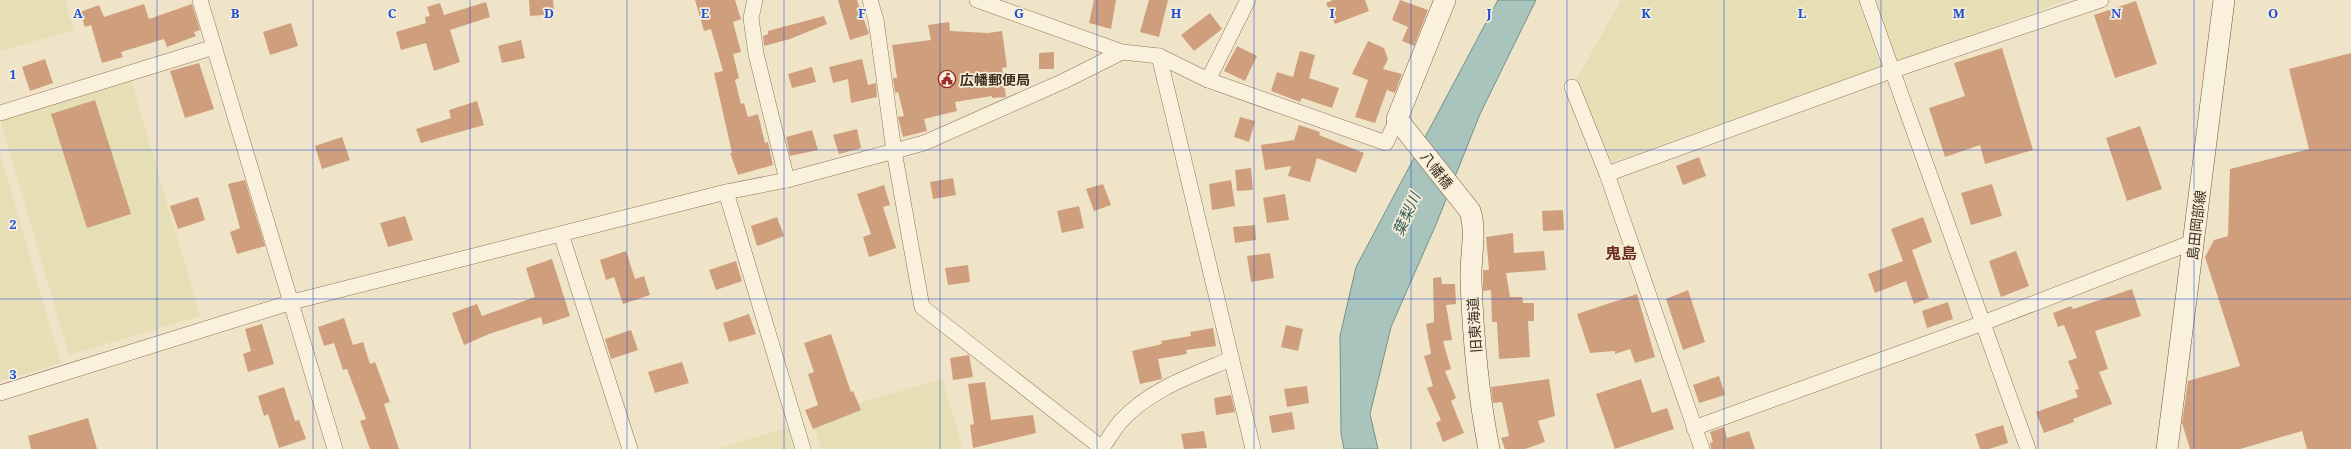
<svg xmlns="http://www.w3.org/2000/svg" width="2351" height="449" font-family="'Noto Serif','Noto Sans JP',serif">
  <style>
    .farmland { fill: #e6deb5 }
    .water { fill: #a9c4bc; stroke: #6f938a }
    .building { fill: #cf9f7d }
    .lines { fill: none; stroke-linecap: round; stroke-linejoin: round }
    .street-casing { stroke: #8d765c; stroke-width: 16 }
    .secondary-casing { stroke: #6f573f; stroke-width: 22 }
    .street { stroke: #faf1dc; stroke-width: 15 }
    .secondary { stroke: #faf1dc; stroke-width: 21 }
    .grid { fill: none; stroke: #1d4ed8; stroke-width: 1; stroke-opacity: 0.55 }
    .labels { text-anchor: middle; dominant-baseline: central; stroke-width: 3.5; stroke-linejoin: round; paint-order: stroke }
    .poi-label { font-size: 14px; font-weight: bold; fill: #3d2e20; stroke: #f7eed8; text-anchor: start }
    .street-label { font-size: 14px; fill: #3d2e20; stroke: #f7eed8 }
    .water-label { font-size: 15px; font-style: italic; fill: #2f5d5a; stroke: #f7eed8 }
    .quarter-label { font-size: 16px; font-weight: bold; fill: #6b2e1e; stroke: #f7eed8 }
    .grid-label { font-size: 13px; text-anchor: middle; font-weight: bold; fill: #1d4ed8; stroke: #f7eed8; stroke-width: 3.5; stroke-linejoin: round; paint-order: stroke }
  </style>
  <rect width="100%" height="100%" fill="#f0e4c8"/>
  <g class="farmland">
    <polygon points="0,0 65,0 74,30 0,51"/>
    <polygon points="1621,0 1858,0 1881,67 1612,162 1576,80"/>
    <polygon points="1876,0 2067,0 1897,63"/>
    <polygon points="131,80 200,316 69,355 0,119"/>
    <polygon points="0,154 61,363 0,381"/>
    <polygon points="942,379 963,449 821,449 811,417"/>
    <polygon points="787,428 793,449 715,449"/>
  </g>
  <polygon class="water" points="1498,0 1536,0 1480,114 1437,222 1391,327 1370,414 1378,449 1344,449 1341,433 1340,336 1356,267"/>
  <g class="building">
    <polygon points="529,0 553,0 554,14 530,16"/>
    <polygon points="695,0 735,0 741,19 733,22 741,52 733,54 739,78 735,80 741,104 744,103 748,117 758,114 765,143 768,142 773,165 738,175 730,153 732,153 714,73 723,71 711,29 704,31"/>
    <polygon points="838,0 857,0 869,34 850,40"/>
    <polygon points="1094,0 1116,0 1111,29 1089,23"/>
    <polygon points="1149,0 1168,0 1159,37 1140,32"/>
    <polygon points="1333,0 1365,0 1369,11 1335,24 1326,3"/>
    <polygon points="1400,0 1428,10 1414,46 1402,41 1408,27 1392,20"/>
    <polygon points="2136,1 2157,64 2115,78 2094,15"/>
    <polygon points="486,2 490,17 450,30 460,62 434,71 426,43 401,50 396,32 426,23 425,17 430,16 427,7 440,3 444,15"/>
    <polygon points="144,4 149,19 192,4 200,30 194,32 196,36 167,47 164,39 121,52 123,57 102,63 91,25 85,27 80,12 99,5 104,17"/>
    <polygon points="1210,13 1222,29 1194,51 1181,35"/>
    <polygon points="824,16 827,24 790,39 764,46 763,36 768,34 768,31"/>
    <polygon points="949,22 950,31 988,33 1002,31 1007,67 1002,68 1006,97 992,98 992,96 955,102 957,111 924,119 927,131 903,137 898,117 904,116 898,92 895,93 893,78 897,78 892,45 931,40 928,25"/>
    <polygon points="291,23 298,46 270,55 263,32"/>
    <polygon points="521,40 525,58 502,63 498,46"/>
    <polygon points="1368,41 1384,48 1388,59 1383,69 1402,74 1395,93 1387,90 1375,123 1355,117 1368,80 1352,74"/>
    <polygon points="1237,46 1257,56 1245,81 1224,71"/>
    <polygon points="2002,48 2033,150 1985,164 1980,145 1945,157 1929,108 1965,96 1954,63"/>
    <polygon points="1300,51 1315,55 1309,78 1339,88 1332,108 1302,98 1300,102 1271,91 1277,72 1293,77"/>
    <polygon points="1054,52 1054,69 1039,69 1039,53"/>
    <polygon points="2351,53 2351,449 2307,449 2302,431 2240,449 2190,449 2182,423 2188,381 2240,366 2205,257 2214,240 2228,236 2230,169 2309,149 2289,69"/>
    <polygon points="45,59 53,83 30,91 22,67"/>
    <polygon points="862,59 868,85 876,83 877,97 851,103 848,79 833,83 829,67"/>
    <polygon points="199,63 214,109 185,118 170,71"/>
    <polygon points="812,67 816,82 792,88 788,74"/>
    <polygon points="95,100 131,214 87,228 51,114"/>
    <polygon points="477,101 484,125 421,143 416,129 451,118 449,110"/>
    <polygon points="1240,117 1255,121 1249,142 1234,137"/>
    <polygon points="1299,125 1320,132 1319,135 1364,153 1356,173 1317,158 1310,182 1288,176 1291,166 1265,170 1261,145 1294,140"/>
    <polygon points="2140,126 2162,189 2127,201 2106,138"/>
    <polygon points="857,129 861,148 839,154 833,135"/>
    <polygon points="812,130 818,150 790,156 786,137"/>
    <polygon points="342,137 350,160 322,169 315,146"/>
    <polygon points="1699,157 1706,176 1683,185 1676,166"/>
    <polygon points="1251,168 1253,190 1237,191 1235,170"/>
    <polygon points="953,178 956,195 933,199 930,182"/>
    <polygon points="245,180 265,246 237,254 230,232 240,228 228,184"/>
    <polygon points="1231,180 1235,206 1212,210 1209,184"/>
    <polygon points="1103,184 1111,205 1094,211 1086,189"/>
    <polygon points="1992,184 2002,216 1971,225 1961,193"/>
    <polygon points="884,185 890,205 883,207 896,248 869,257 863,237 871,234 857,194"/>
    <polygon points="1285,194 1289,220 1267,223 1263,198"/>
    <polygon points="198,197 205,220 178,229 170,206"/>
    <polygon points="1079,206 1084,228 1062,233 1057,211"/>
    <polygon points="1563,210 1564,230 1543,231 1542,211"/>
    <polygon points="405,216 413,240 388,247 380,223"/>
    <polygon points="777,217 784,236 757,246 751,226"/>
    <polygon points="1923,217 1932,242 1912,250 1929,298 1914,304 1906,281 1875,293 1868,274 1903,261 1891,229"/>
    <polygon points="1255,225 1256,240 1235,243 1233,227"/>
    <polygon points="1513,233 1514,253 1544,251 1546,270 1506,273 1510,297 1522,297 1523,303 1534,303 1534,321 1528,321 1530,357 1499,359 1497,322 1492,322 1491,290 1483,291 1483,270 1489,270 1486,237"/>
    <polygon points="626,251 635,279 644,276 650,295 623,304 614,277 606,280 600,260"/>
    <polygon points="2016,251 2029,286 2001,297 1989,261"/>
    <polygon points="1270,253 1274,278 1251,282 1247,256"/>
    <polygon points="552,259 570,316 543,325 541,317 489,334 464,345 452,313 477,304 482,316 535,297 526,268"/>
    <polygon points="736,261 742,281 716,290 709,270"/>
    <polygon points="968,265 970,282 948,285 945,268"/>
    <polygon points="1441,277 1442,284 1455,284 1456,304 1446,305 1452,340 1443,341 1451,369 1445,371 1456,398 1451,401 1464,433 1443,442 1436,423 1441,420 1427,388 1433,386 1424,356 1431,354 1426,324 1434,322 1433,278"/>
    <polygon points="2132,289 2141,316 2095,331 2108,369 2099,372 2112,404 2073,419 2074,422 2044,433 2036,412 2078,397 2075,390 2079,389 2068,361 2077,358 2064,325 2058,327 2053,313 2071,306 2073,309"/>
    <polygon points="1688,290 1705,342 1683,350 1666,299"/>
    <polygon points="1637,294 1655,357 1635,363 1630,349 1615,354 1615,351 1590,353 1577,314"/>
    <polygon points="1948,302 1953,319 1927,328 1922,311"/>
    <polygon points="749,314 756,334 729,342 723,323"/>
    <polygon points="344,318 353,345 363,342 370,364 375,362 390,402 384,404 399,449 370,449 360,421 366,419 347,369 343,370 334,343 324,346 318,327"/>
    <polygon points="262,324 274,364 248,372 243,354 251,351 245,329"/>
    <polygon points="1286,325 1303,329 1298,351 1281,347"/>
    <polygon points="1213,328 1216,346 1186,350 1187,354 1158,359 1162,379 1140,384 1132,351 1162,344 1161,341 1191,336 1190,332"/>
    <polygon points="631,330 638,350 611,359 605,339"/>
    <polygon points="831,334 851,392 853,391 861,410 813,429 805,410 818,405 808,374 814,372 804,343"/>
    <polygon points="969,355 973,377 953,380 950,358"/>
    <polygon points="682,362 689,383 655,393 648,372"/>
    <polygon points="1719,376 1725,395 1699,403 1693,385"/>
    <polygon points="1549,379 1555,416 1538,421 1545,442 1525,449 1505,449 1501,438 1509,436 1502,402 1493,403 1491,387"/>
    <polygon points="1641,379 1652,413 1667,408 1674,429 1615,449 1596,394"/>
    <polygon points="985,382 991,420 1033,415 1036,433 973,448 970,425 974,424 968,384"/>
    <polygon points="1307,386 1309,403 1287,407 1284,389"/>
    <polygon points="284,387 295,421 299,420 306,439 279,448 268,414 264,416 258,396"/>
    <polygon points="1231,395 1235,412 1216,415 1214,398"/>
    <polygon points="1292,412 1295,429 1272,433 1269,416"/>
    <polygon points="88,418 97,449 31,449 28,436"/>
    <polygon points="2003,425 2008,443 1989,449 1980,449 1975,434"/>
    <polygon points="1724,427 1727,438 1749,431 1755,449 1711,449 1710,443 1713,442 1710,432"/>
    <polygon points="1204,431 1207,448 1184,449 1181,434"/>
  </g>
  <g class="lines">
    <defs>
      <g id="street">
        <polyline points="200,0 335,449"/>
        <polyline points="755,0 751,18 756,54 787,180"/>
        <polyline points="870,0 876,20 894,151 922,307 1103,449"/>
        <polyline points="977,0 1122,52 1159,56 1208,80 1386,143 1397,119"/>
        <polyline points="1867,0 2028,449"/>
        <polyline points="1159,56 1253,449"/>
        <polyline points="1208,80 1248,0"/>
        <polyline points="1572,87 1607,174 1702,449"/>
        <polyline points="0,113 214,47"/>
        <polyline points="1607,174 1891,71 2101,0"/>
        <polyline points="726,192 803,449"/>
        <polyline points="561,234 630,449"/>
        <polyline points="0,393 292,302 726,192 787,180 924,143 1064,81 1122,52"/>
        <polyline points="1694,428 1983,323 2193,242"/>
        <path d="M 1101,449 C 1108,440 1114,429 1121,421 C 1150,389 1193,375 1231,359"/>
      </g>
      <g id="secondary">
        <path d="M 1445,0 L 1397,119 L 1470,211 C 1477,231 1470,258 1471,280 C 1473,336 1478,393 1489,449"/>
        <polyline points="2167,449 2224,0"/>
      </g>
    </defs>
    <use href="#street" class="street-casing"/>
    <use href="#secondary" class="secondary-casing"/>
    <use href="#street" class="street"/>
    <use href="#secondary" class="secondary"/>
  </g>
  <path class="grid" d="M 157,0 L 157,449M 313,0 L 313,449M 470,0 L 470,449M 627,0 L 627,449M 784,0 L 784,449M 940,0 L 940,449M 1097,0 L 1097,449M 1254,0 L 1254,449M 1411,0 L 1411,449M 1567,0 L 1567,449M 1724,0 L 1724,449M 1881,0 L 1881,449M 2038,0 L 2038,449M 2194,0 L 2194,449M 0,150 L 2351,150M 0,299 L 2351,299"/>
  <defs>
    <symbol id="civic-ring" viewBox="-11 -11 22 22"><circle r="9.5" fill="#f7eed8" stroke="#9e2a2b" stroke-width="1.5"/><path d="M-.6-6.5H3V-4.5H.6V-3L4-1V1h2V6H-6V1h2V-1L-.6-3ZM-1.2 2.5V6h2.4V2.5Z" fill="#9e2a2b"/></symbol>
  </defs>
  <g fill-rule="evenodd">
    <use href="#civic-ring" x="937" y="69" width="20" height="20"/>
  </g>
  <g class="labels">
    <g class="poi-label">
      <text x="960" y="79">広幡郵便局</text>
    </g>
    <g class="street-label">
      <text transform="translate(1437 170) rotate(52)">八幡橋</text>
      <text transform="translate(2196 225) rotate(-83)">島田岡部線</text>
      <text transform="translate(1474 325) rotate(-94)">旧東海道</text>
    </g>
    <g class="water-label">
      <text transform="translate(1406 214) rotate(-66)">葉梨川</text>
    </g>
    <g class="quarter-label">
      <text x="1621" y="253">鬼島</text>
    </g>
  </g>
  <g class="grid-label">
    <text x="78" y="18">A</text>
    <text x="235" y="18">B</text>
    <text x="392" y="18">C</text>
    <text x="549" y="18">D</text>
    <text x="705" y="18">E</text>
    <text x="862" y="18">F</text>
    <text x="1019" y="18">G</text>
    <text x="1176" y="18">H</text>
    <text x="1332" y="18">I</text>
    <text x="1489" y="18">J</text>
    <text x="1646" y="18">K</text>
    <text x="1802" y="18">L</text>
    <text x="1959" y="18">M</text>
    <text x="2116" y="18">N</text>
    <text x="2273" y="18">O</text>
    <text x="13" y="79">1</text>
    <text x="13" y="229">2</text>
    <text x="13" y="379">3</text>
  </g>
</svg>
